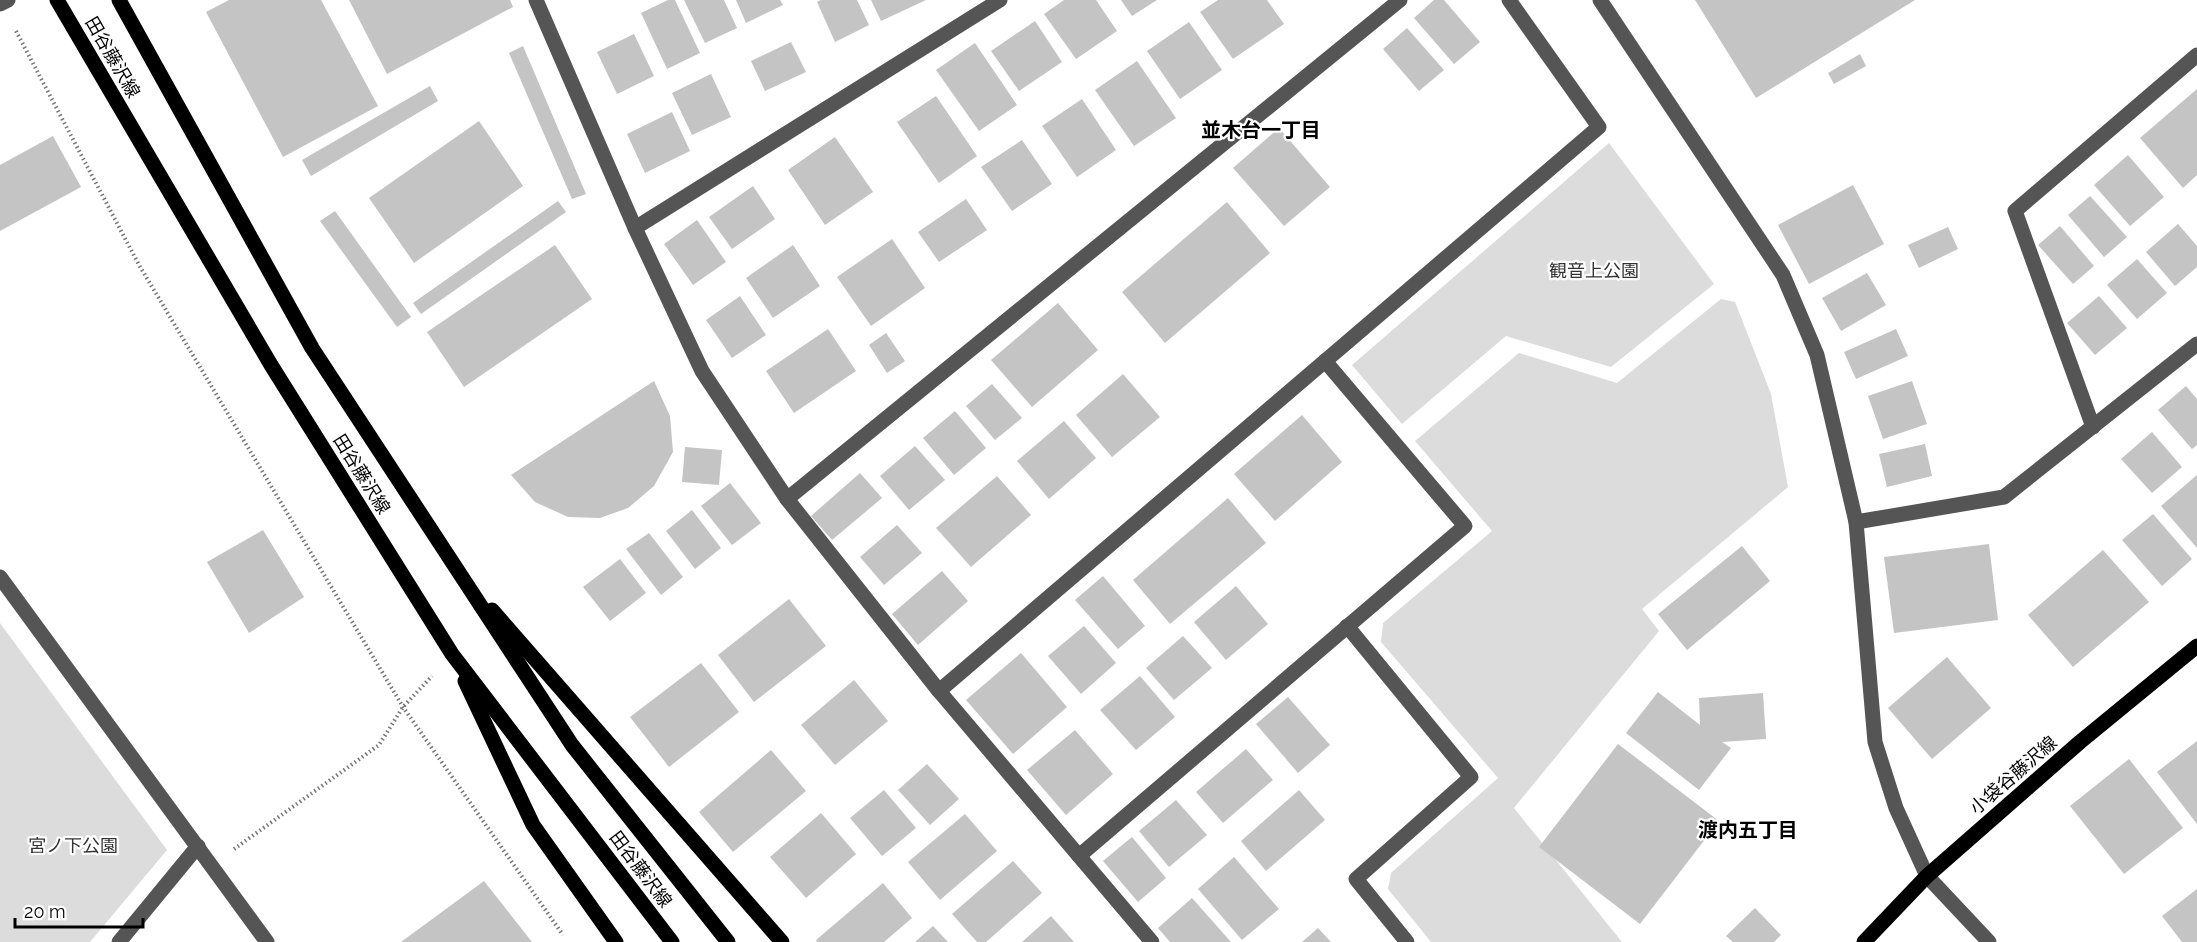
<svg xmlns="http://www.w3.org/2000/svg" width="2197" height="942" font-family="Raleway,'Noto Sans JP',sans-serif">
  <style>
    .green { fill: #dcdcdc }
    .building { fill: #c4c4c4 }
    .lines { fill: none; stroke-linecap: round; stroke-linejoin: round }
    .path { stroke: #777; stroke-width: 4; stroke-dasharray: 1.5 3; stroke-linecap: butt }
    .minor { stroke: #555; stroke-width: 15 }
    .major { stroke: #000; stroke-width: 15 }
    .labels { text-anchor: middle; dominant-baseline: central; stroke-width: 4.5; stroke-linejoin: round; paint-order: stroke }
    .street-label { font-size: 18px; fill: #000; stroke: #fff }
    .park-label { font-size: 18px; fill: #333; stroke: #fff }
    .neighbourhood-label { font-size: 20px; font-weight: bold; fill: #000; stroke: #fff }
  </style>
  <rect width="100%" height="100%" fill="#fff"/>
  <g class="green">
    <polygon points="1609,143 1714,284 1611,367 1506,336 1402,424 1352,365"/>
    <polygon points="1721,299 1735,302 1771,394 1788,487 1642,609 1659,631 1514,808 1622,942 1431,942 1388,889 1391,873 1498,778 1381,642 1383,623 1492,531 1415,441 1519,353 1617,383"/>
    <polygon points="0,623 167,850 90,942 0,942"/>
  </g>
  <g class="building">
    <polygon points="229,0 321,0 378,106 283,157 206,12"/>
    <polygon points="349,0 510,0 513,7 387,74"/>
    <polygon points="668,0 675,0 700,53 667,69 641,13"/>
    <polygon points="684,0 724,0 737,28 705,43"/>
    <polygon points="736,0 780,0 783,5 746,23"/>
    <polygon points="821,0 857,0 869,25 835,42 817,2"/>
    <polygon points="871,0 926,0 881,21"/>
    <polygon points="1064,0 1096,0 1117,31 1076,59 1044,14"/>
    <polygon points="1121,0 1157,0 1132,16"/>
    <polygon points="1218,0 1267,0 1284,24 1233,59 1200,12"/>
    <polygon points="1434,0 1444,0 1480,42 1454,64 1414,18"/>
    <polygon points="1695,0 1915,0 1756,98"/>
    <polygon points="1035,21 1062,62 1019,91 991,51"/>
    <polygon points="1189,22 1222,70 1180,99 1147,51"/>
    <polygon points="1407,28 1444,70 1419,91 1383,49"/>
    <polygon points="634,34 654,76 617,94 597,52"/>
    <polygon points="791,42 806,72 765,91 751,61"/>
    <polygon points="975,43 1017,105 979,131 936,70"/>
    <polygon points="523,46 586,194 572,199 509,53"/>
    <polygon points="1860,54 1866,66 1834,84 1828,73"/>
    <polygon points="1137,61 1176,118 1134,146 1095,90"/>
    <polygon points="711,74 731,117 692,135 672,93"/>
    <polygon points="430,86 438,101 311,176 302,160"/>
    <polygon points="2197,89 2197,175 2183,188 2140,138"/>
    <polygon points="936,96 977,156 939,183 897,122"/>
    <polygon points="1082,99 1116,150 1077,177 1042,126"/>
    <polygon points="672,112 690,151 645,173 627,134"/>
    <polygon points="479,121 523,186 414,263 369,198"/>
    <polygon points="1279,128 1330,187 1284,226 1233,168"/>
    <polygon points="53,136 81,187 0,231 0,165"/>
    <polygon points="835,137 873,192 825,225 788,170"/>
    <polygon points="1022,140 1052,184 1012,211 981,167"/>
    <polygon points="2128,155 2164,197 2130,226 2094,185"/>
    <polygon points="1853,185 1884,244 1809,284 1778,225"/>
    <polygon points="753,186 775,219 732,249 709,217"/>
    <polygon points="2090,196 2127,237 2104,257 2068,215"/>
    <polygon points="966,199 987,230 939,262 918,232"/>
    <polygon points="558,201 566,212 421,314 413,303"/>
    <polygon points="1227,202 1270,253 1165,343 1122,292"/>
    <polygon points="335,211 411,317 397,327 320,221"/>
    <polygon points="697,220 726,262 693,285 664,244"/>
    <polygon points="2178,224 2197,246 2197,267 2175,286 2146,252"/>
    <polygon points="2060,226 2094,266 2073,284 2038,245"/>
    <polygon points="1948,227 1958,249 1919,268 1908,245"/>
    <polygon points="892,239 925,288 871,326 837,277"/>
    <polygon points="555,245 592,299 464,387 427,332"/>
    <polygon points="793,245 820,286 773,318 746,278"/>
    <polygon points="2137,259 2167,293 2137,319 2107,285"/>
    <polygon points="1867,273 1886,305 1841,331 1822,298"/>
    <polygon points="740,296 766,335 732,358 706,320"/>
    <polygon points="2099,296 2127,328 2095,355 2067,323"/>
    <polygon points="1058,303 1098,350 1032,407 991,360"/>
    <polygon points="828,329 856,371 794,413 766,371"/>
    <polygon points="1896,329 1908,356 1856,379 1844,352"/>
    <polygon points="886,333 905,361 887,373 869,345"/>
    <polygon points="1123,374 1160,417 1112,457 1076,415"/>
    <polygon points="654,381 670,416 673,452 654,486 628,508 600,518 568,517 535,502 511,475"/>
    <polygon points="1912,381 1927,424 1883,439 1868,396"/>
    <polygon points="992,384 1022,418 995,440 966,406"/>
    <polygon points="2186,386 2197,399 2197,445 2192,449 2158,410"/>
    <polygon points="955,411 986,448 954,475 923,438"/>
    <polygon points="1302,415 1342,462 1275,521 1234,474"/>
    <polygon points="1064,421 1096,458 1049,499 1017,461"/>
    <polygon points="2152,432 2182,467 2152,493 2121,459"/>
    <polygon points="1925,444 1932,476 1887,487 1879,454"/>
    <polygon points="915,446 945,480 909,510 880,476"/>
    <polygon points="685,447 722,450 719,485 682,482"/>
    <polygon points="860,473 882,498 832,540 811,516"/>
    <polygon points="2197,475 2197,548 2161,506"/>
    <polygon points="997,476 1031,515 971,567 936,528"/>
    <polygon points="730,483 761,523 732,545 701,506"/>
    <polygon points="1228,498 1266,543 1170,624 1133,580"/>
    <polygon points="692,510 721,548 695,569 666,531"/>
    <polygon points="2153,514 2192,559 2162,586 2122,540"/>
    <polygon points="897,525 922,553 884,585 860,557"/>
    <polygon points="263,530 304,597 249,633 207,562"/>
    <polygon points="649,533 683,577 661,595 626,549"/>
    <polygon points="1989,544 1998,620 1894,633 1884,557"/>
    <polygon points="1742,546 1770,581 1687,650 1658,614"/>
    <polygon points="2103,550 2149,602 2073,667 2028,615"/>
    <polygon points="620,559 646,593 610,621 583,587"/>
    <polygon points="942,571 968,601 918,645 892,614"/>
    <polygon points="1103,576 1145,626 1118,649 1075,600"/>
    <polygon points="1236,586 1268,624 1226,660 1194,622"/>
    <polygon points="789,599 826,646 754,702 718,655"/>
    <polygon points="1084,626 1116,663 1081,694 1048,656"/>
    <polygon points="1183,636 1212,668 1174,700 1146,668"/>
    <polygon points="1021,653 1067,707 1013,754 966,700"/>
    <polygon points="1947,657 1991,708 1932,759 1888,708"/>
    <polygon points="701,663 739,712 669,767 630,717"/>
    <polygon points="1140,676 1175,717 1136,750 1100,710"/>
    <polygon points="854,680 888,721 835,765 801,725"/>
    <polygon points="1658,692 1700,725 1699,698 1763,693 1766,739 1722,742 1731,748 1699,790 1626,733"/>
    <polygon points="1288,697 1330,745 1298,773 1256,724"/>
    <polygon points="1075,730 1113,774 1066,815 1027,770"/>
    <polygon points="2197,741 2197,824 2157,772"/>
    <polygon points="1618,744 1719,821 1640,924 1539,847"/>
    <polygon points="1246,749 1273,780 1223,823 1196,792"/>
    <polygon points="771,750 806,791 733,852 699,812"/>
    <polygon points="2129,759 2183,828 2124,874 2070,806"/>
    <polygon points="927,764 959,799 930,825 898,790"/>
    <polygon points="884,790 916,828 882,856 850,818"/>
    <polygon points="1299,790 1325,820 1266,871 1241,841"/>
    <polygon points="1176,800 1207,835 1169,867 1139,831"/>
    <polygon points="821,813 856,854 806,898 770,857"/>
    <polygon points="965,814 997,851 940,900 908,862"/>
    <polygon points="1132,837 1166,878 1138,902 1103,861"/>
    <polygon points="1234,857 1279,909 1242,940 1198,889"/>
    <polygon points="1013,861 1042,893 986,942 977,942 952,914"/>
    <polygon points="484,881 532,942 401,942"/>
    <polygon points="883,883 912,918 884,942 817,942 816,940"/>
    <polygon points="2197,889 2197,942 2182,942 2162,916"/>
    <polygon points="1192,898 1231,942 1170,942 1158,928"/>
    <polygon points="1755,908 1781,935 1774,942 1733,942 1726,936"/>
    <polygon points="1051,916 1074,942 1022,942"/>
    <polygon points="933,926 948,942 915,942"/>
    <polygon points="1318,928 1331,942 1302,942"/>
  </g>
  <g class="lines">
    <g class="path">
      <polyline points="16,31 139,265 403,707 563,935"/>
      <polyline points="234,849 379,745 403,707 432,676"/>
    </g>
    <g class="minor">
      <polyline points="536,0 635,228 702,371 787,499 939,691 1152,942"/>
      <polyline points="1600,0 1783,275 1817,355 1856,522 1875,742 1896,808 1927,876 1989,942"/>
      <polyline points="0,4 8,0"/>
      <polyline points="635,228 1000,0"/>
      <polyline points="2093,427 2015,211 2197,55"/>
      <polyline points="787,499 1400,0"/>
      <polyline points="1856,522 2004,497 2197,344"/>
      <polyline points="0,577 267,942"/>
      <polyline points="1347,626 1471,777 1356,879 1407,942"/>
      <polyline points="939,691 1599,127 1509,0"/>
      <polyline points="1079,856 1465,526 1325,361"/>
      <polyline points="119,942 198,846"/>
    </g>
    <g class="major">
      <polyline points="57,0 271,365 452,654 672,942"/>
      <polyline points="119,0 312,348 572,745 728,942"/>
      <polyline points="492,610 782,942"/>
      <polyline points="465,681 533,825 616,942"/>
      <polyline points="1864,942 1927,876 2080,742 2197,646"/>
    </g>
  </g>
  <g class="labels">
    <g class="street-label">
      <text transform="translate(113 57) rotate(60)">田谷藤沢線</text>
      <text transform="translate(362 474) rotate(58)">田谷藤沢線</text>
      <text transform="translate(2013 775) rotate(-41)">小袋谷藤沢線</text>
      <text transform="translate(641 869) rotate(53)">田谷藤沢線</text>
    </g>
    <g class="park-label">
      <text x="1594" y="270">観音上公園</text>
      <text x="73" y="845">宮ノ下公園</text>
    </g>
    <g class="neighbourhood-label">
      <text x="1261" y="130">並木台一丁目</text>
      <text x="1748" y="830">渡内五丁目</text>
    </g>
  </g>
  <path d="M15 918v9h128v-9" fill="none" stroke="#000000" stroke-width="3"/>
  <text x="24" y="918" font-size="18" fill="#000000" stroke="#ffffff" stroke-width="4.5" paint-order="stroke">20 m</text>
</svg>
